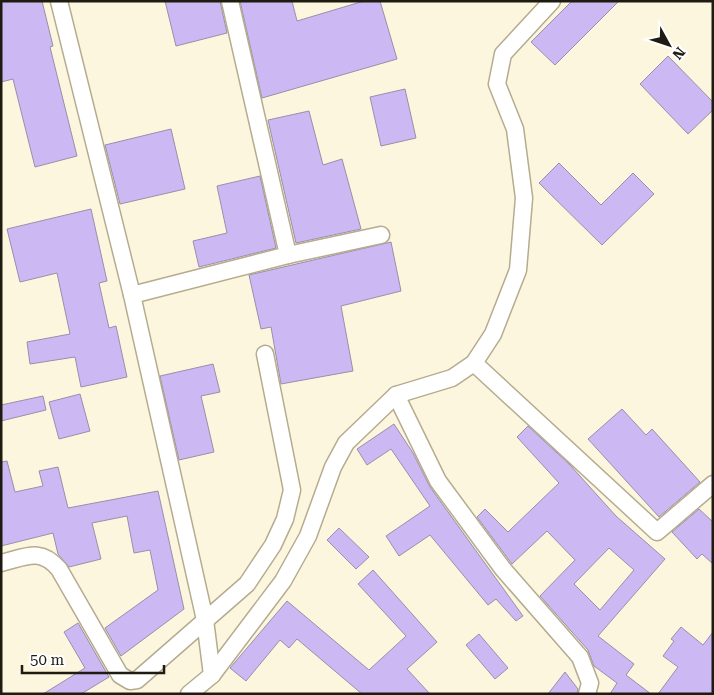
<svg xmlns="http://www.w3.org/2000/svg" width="714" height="695" font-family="'Roboto Serif',serif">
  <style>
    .building { fill: #ccb8f2; stroke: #998faa; fill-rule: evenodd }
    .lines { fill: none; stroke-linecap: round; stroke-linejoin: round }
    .minor-casing { stroke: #b5ac8f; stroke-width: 19 }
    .minor { stroke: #fff; stroke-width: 16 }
  </style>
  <rect width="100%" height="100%" fill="#fdf6de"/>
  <g class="building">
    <polygon points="1,1 42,1 53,46 50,47 77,156 35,167 13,79 1,82"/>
    <polygon points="165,1 220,1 227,33 176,46"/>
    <polygon points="240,1 292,1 297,21 364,1 380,1 397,59 262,98"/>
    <polygon points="572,1 619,1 555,65 531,42"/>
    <polygon points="668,56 713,102 713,110 688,134 640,84"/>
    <polygon points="405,89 416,138 381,146 370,97"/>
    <polygon points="309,111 323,165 342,159 361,229 296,243 268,120"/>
    <polygon points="171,129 185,189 120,204 105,145"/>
    <polygon points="559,163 601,205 633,173 654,194 602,245 539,183"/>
    <polygon points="260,176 276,248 199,267 193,241 227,233 217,186"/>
    <polygon points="91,209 107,281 99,283 109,328 116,326 127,377 81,387 75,357 30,364 27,342 70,334 57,273 20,282 7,229"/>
    <polygon points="391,242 401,291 341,306 353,371 281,384 271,327 261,329 249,275"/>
    <polygon points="213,364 220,392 201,396 214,452 179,460 160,376"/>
    <polygon points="80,394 90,431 59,439 49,402"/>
    <polygon points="43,396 46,410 1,421 1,405"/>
    <polygon points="622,409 646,435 652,429 700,482 659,517 588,439"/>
    <polygon points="394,424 413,453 430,487 523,616 516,621 496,599 488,605 430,535 399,556 386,536 430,506 391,449 367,465 357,449"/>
    <path d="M 528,426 L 570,465 L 616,516 L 665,559 L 598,636 L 634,664 L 626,675 L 651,694 L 610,694 L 617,683 L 594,666 L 588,650 L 540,596 L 575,560 L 547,531 L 512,564 L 477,517 L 485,509 L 508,532 L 559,483 L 517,437 ZM 609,548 L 634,570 L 600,610 L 574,584 Z"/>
    <polygon points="7,461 15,492 43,486 39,471 58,467 68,508 158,491 184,609 121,656 105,628 158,590 150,550 134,553 127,516 92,523 101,559 69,567 58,554 53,533 1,546 1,462"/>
    <polygon points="699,509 713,522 713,564 702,554 697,559 672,532"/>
    <polygon points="339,528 369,557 356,569 327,540"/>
    <polygon points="373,570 437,642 407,669 430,694 362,694 297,639 289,648 280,640 246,681 230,668 287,601 369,670 406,636 358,584"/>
    <polygon points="78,623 109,677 81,694 43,694 85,668 64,632"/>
    <polygon points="681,627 703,645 713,632 713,694 658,694 678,667 663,656 674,641 671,639"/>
    <polygon points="479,634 508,668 495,679 466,645"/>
    <polygon points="565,672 578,689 577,694 548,694"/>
  </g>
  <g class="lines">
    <defs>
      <g id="minor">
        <polyline points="59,1 132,295 205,620 212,675"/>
        <polyline points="230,1 288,255"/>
        <polyline points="132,295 288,255 381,235"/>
        <polyline points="474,363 657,532 713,484"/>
        <polyline points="396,395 438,481 503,569 580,657 590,683 587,694"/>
        <path d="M 1,563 C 26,557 40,547 59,569 L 120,675 L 130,681 L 137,680 L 247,584 L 273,545 L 285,519 L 292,490 L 265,354"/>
        <polyline points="189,694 212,675 283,581 308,536 333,467 346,443 396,395 452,378 474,363 493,334 518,270 524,198 515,129 497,84 503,54 552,1"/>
      </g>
    </defs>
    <use href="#minor" class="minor-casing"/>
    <use href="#minor" class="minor"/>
  </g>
  <rect width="714" height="695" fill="none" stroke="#1e1b10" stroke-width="5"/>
  <g transform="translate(669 45) rotate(130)" stroke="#ffffff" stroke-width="4" paint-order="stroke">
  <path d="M0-4L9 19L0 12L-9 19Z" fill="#1e1b10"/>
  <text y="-8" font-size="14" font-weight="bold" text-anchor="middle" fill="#1e1b10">N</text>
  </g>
  <path d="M22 665v8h142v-8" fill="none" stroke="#1e1b10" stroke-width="2.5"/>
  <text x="30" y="665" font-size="15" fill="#1e1b10" stroke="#ffffff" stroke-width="4" paint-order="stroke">50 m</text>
</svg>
